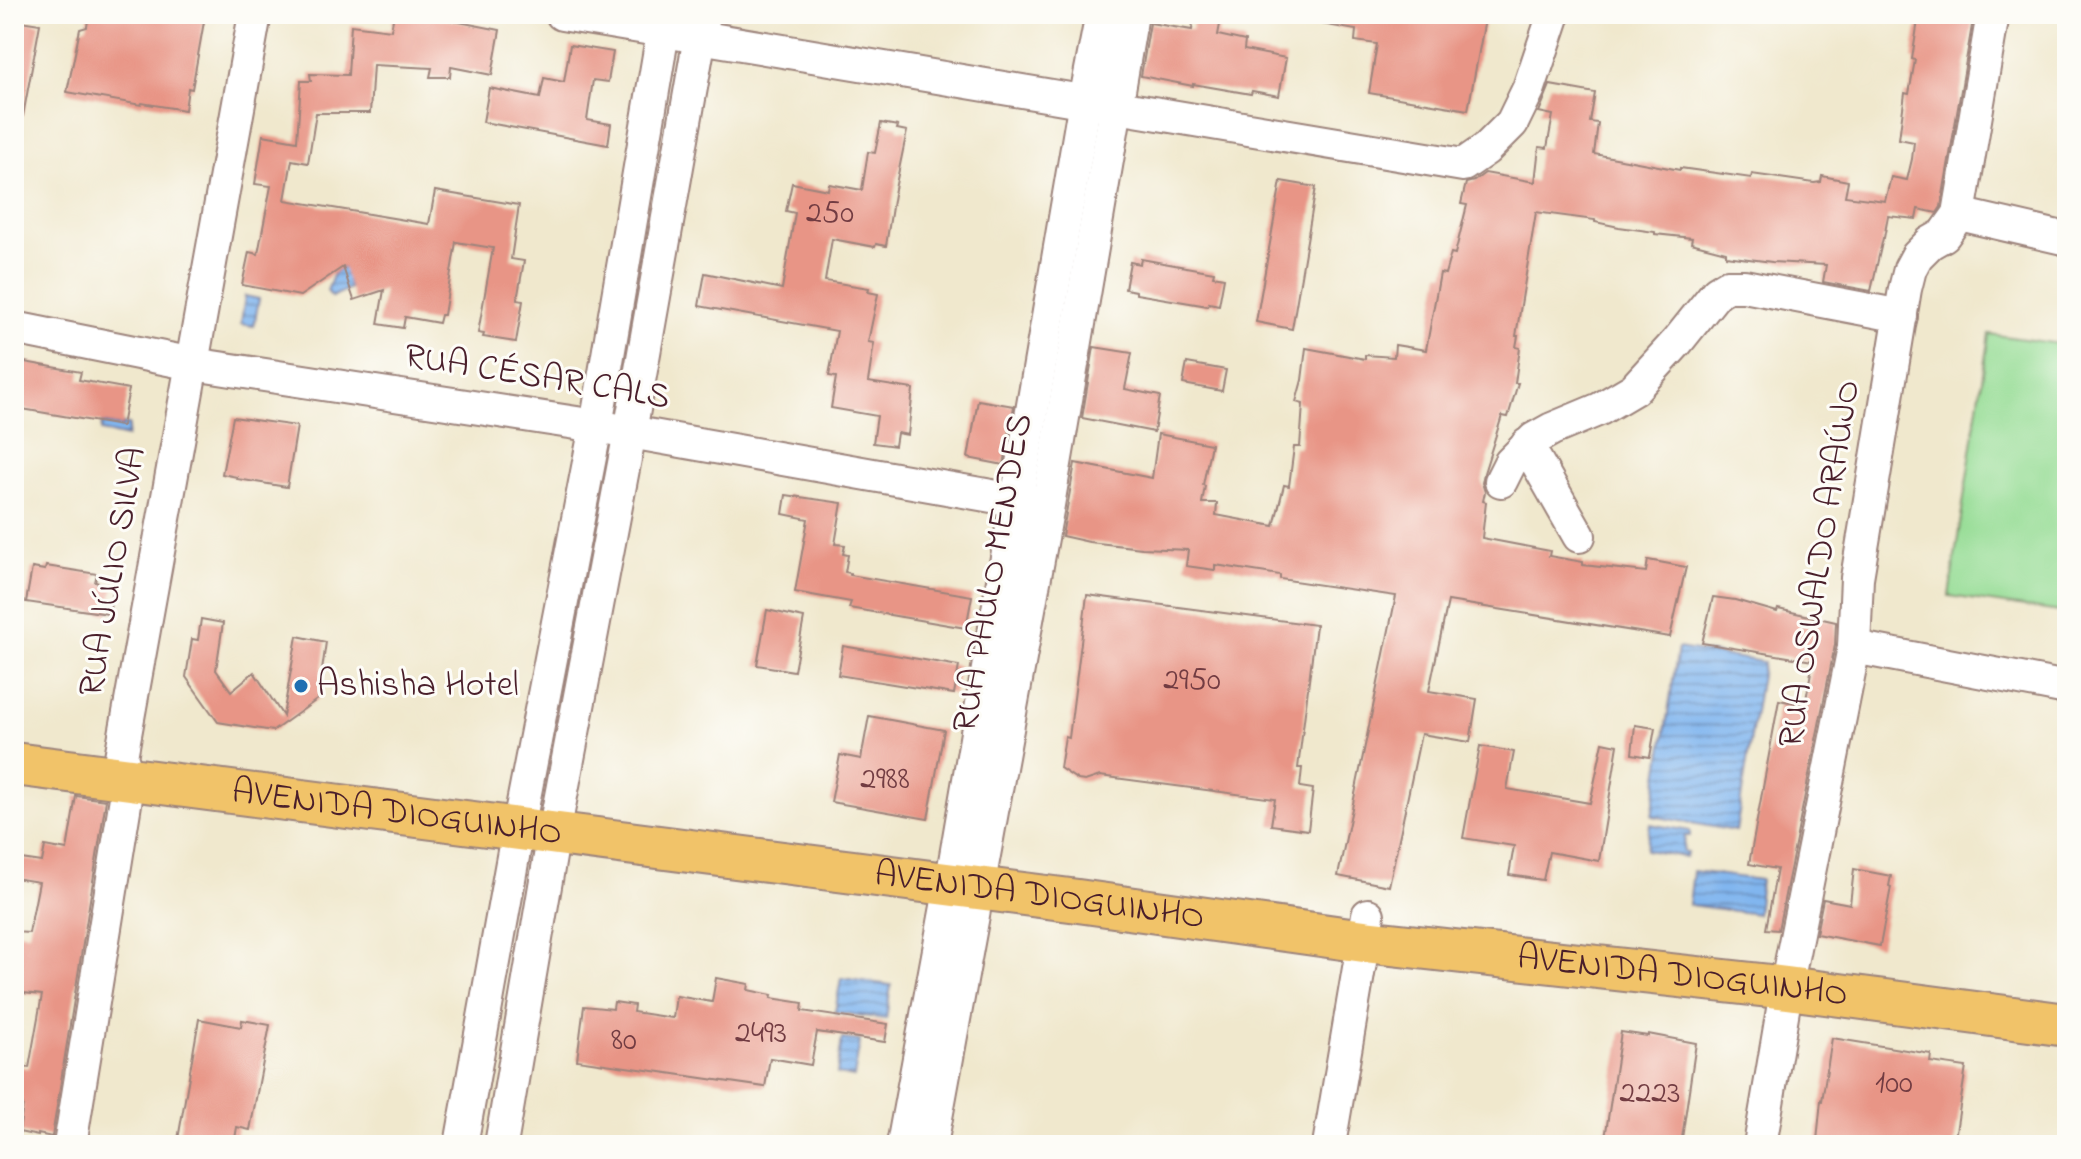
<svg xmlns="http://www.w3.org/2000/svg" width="2081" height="1159" font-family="'Indie Flower',sans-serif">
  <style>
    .pitch { fill: #97dd96; stroke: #707e60; stroke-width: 2 }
    .water { fill: url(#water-rules); stroke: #666a8d; stroke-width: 2 }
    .building { fill: #e89586 }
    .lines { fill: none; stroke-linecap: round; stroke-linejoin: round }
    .minor-casing { stroke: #9d847c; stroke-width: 36 }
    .major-casing { stroke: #9d847c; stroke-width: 46 }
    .minor { stroke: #fff; stroke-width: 32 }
    .major { stroke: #f1c369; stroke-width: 42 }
    .poi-dot { fill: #1f6fb2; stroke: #fdfcf7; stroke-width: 3 }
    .labels { text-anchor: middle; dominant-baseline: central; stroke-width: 6; stroke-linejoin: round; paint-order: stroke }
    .number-label { font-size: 32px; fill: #723c42 }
    .street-label { font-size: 36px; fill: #4a1f2b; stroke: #fdfcf7 }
    .poi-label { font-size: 36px; fill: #4a1f2b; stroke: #fdfcf7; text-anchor: start }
  </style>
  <defs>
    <pattern id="water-rules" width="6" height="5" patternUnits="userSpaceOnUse" patternTransform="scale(2)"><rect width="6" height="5" fill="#81b6ef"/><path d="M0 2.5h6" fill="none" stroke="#6c93c2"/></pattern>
  </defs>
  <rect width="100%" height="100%" fill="#fdfcf7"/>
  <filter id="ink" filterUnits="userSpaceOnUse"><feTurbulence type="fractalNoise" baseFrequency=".0125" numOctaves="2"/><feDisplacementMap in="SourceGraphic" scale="16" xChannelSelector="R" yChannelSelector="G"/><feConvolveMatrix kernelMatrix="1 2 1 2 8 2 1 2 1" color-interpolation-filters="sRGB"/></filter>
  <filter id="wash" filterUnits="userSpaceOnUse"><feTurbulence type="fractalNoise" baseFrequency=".006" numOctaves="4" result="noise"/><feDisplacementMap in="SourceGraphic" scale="32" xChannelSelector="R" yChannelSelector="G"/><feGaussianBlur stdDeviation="1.8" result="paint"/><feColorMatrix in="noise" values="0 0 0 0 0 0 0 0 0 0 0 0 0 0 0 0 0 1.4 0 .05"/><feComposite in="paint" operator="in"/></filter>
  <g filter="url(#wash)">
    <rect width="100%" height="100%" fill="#f0e8cd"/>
    <polygon class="pitch" points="1989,334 2067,345 2067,613 1949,596"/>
    <g class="water">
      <polygon points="351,262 348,281 350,288 332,297 327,291 334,273"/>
      <polygon points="245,296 259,299 254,326 241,324"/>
      <polygon points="102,423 122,427 122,424 129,425 127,437 101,431"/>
      <polygon points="1678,648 1763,662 1736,831 1652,816"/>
      <polygon points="1650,824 1690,831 1690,836 1685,836 1683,851 1687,852 1686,857 1646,850"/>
      <polygon points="1693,871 1761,880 1757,914 1689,905"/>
      <polygon points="841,978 891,985 886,1019 835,1012"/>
      <polygon points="842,1039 860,1041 854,1077 837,1074"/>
    </g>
    <g id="blocks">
      <g class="building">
        <polygon points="89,14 193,14 205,16 192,89 188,88 185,110 142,103 141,105 67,92 80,29 87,27"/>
        <polygon points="394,14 418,14 500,30 492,75 451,67 450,77 430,77 432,68 373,65 370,113 316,113 308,163 292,160 285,200 429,224 435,191 519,205 511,259 524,261 517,300 523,301 516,342 483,337 484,334 478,333 493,248 456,242 444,315 441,315 439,323 405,317 403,328 378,324 384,290 354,300 343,267 300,296 242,285 249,252 258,254 271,186 255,184 263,135 297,141 301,81 311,81 310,74 348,75 351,25 391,30"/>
        <polygon points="1194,14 1222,14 1218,35 1245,41 1244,50 1286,58 1279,96 1252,91 1251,94 1193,84 1193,86 1141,76 1150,23 1192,30"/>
        <polygon points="1321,14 1486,14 1468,110 1369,93 1377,44 1355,41 1356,30 1321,24"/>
        <polygon points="1919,14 1974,14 1941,207 1937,213 1918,209 1916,219 1888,216 1884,238 1883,238 1871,291 1823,282 1826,265 1772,262 1726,256 1726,252 1691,243 1692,238 1655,234 1655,232 1619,227 1595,222 1595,220 1536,212 1516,336 1518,336 1516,347 1520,348 1515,383 1518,383 1508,417 1502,416 1484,473 1482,483 1485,492 1483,501 1486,502 1482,538 1550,551 1549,556 1583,562 1583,565 1646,572 1648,560 1686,567 1670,637 1448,601 1429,691 1477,699 1470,742 1421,734 1389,886 1338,876 1396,596 1280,579 1280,575 1215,565 1215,570 1186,566 1188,550 1142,548 1089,542 1062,536 1075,463 1152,478 1158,434 1211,444 1203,485 1205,486 1202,503 1217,503 1216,515 1274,526 1284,485 1289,486 1294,447 1300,447 1303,404 1296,402 1302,380 1306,348 1365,359 1365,355 1394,357 1395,345 1426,350 1440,273 1445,274 1451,253 1455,254 1467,205 1461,204 1466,183 1474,181 1485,173 1535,182 1539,147 1547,148 1553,115 1539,112 1550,85 1595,93 1590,122 1598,123 1594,154 1680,170 1680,168 1751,178 1752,174 1814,183 1821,182 1822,176 1848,181 1845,196 1885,201 1891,177 1907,180 1912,159 1914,142 1899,139 1905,93 1909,94 1915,60 1912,59"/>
        <polygon points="14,20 40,24 23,116 14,115"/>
        <polygon points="570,45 613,52 608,82 593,80 587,120 611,124 608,145 483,122 489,88 540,98 544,78 564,82"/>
        <polygon points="881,123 898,126 897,129 907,131 894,194 886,246 876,244 875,247 832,239 825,281 869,288 868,292 878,294 868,342 874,343 868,382 913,389 908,435 897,433 895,446 873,443 877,416 831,408 836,377 829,376 837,331 699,306 705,273 782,289 795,213 786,211 792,183 828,190 829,184 862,190 868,152 875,153"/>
        <polygon points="1281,181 1316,187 1292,329 1256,322"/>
        <polygon points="1141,259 1214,272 1213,276 1224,278 1219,305 1209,303 1208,306 1136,294 1136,291 1125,289 1130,262 1140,264"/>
        <polygon points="1094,347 1132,353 1125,389 1160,396 1154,432 1082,418"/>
        <polygon points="19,361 81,372 79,380 129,389 122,426 16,408 18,396 14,396 14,392"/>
        <polygon points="1187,363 1226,370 1222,391 1183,384"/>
        <polygon points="978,400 1014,406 1004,465 968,458"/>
        <polygon points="233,417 297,426 287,487 237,479 237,477 222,474"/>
        <polygon points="786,495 842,503 835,544 845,545 843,554 848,555 845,572 850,573 850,575 972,596 966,628 849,608 851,602 795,592 808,519 783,514"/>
        <polygon points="46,566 97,574 95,582 114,586 109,614 26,602 32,568 45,570"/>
        <polygon points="1087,595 1316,625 1298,768 1302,768 1300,787 1313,789 1308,830 1271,825 1275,799 1100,776 1085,781 1078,780 1060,768 1065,737 1069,738"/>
        <polygon points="1713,597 1735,600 1777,612 1778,609 1836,622 1835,645 1778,930 1766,929 1777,869 1749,864 1779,700 1805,705 1813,661 1702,643"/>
        <polygon points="767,610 804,618 794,671 757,665"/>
        <polygon points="201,619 223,623 216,670 231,691 254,672 283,716 297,636 326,642 318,699 273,731 218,722 186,677 192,639 198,640"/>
        <polygon points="843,646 959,666 954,694 838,675"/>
        <polygon points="869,716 944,730 928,819 831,802 840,755 861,759"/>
        <polygon points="1635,725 1655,728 1650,757 1632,754"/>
        <polygon points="1603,742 1618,745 1599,861 1549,852 1543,880 1509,875 1514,846 1463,838 1480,746 1514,752 1507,789 1590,803"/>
        <polygon points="76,796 106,800 52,1137 38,1134 38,1136 19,1132 23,1105 14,1104 14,1066 29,1068 42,995 14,992 14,932 29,933 39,882 14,878 14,858 42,862 45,846 67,850"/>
        <polygon points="1854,869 1891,876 1889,886 1891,887 1880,946 1816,934 1823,899 1850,904"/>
        <polygon points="716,978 749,984 748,990 772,995 771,998 803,1003 802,1011 888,1024 885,1042 817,1032 811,1065 770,1058 765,1087 577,1060 584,1006 613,1009 614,1002 634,1005 633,1012 673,1018 676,996 712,1002"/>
        <polygon points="199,1019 241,1027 242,1020 270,1025 250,1130 237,1127 234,1145 177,1145"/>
        <polygon points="1621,1032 1648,1036 1648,1034 1696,1043 1681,1145 1604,1145"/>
        <polygon points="1832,1038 1931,1054 1930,1062 1966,1067 1954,1145 1823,1145 1823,1142 1817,1141 1821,1100 1822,1101"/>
      </g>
    </g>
  </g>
  <g filter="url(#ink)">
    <use href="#blocks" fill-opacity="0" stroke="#9d847c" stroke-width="2"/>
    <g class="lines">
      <defs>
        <g id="minor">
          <polyline points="562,14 1463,165 1486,149 1512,123 1529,88 1554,14"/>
          <polyline points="1959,214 2067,239"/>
          <polyline points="14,328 193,364 596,426 1037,504"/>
          <polyline points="1527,445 1579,536"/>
          <polyline points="1501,481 1510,463 1534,439 1552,429 1600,409 1634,389 1677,342 1717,292 1727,286 1744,286 1901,316"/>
          <polyline points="1854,647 2067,688"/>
          <polyline points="70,1145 129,779 121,757 255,14"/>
          <polyline points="461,1145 518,829 596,426 666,14"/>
          <polyline points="501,1145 554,833 630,432 704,14"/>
          <polyline points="903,1145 951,885 1085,101 1102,14"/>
          <polyline points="931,1145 1048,505 1132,14"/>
          <polyline points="1329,1145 1368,915"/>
          <polyline points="1760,1145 1790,968 1854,647 1857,578 1905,289 1910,269 1917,256 1930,243 1944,235 1959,214 1993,14"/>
        </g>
        <g id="major">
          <path id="s1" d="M 14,764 L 1078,901 L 1364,941 L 1787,988 L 2067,1025"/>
        </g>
      </defs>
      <use href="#minor" class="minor-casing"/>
      <use href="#major" class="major-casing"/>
      <use href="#minor" class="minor"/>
      <use href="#major" class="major"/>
    </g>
  </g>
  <circle class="poi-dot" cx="301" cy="686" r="8"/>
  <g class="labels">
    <g class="number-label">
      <text x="830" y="214">250</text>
      <text x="1192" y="681">2950</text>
      <text x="885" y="780">2988</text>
      <text x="761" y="1034">2493</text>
      <text x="624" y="1041">80</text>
      <text x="1894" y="1084">100</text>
      <text x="1650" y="1094">2223</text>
    </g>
    <g class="street-label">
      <text transform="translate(537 378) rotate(9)">RUA CÉSAR CALS</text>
      <text transform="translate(1821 564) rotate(-81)">RUA OSWALDO ARAÚJO</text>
      <text transform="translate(114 572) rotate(-80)">RUA JÚLIO SILVA</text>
      <text transform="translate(994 573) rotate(-80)">RUA PAULO MENDES</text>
      <text stroke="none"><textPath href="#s1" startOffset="386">AVENIDA DIOGUINHO</textPath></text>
      <text stroke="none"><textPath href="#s1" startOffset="1034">AVENIDA DIOGUINHO</textPath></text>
      <text stroke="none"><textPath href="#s1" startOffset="1682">AVENIDA DIOGUINHO</textPath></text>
    </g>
    <g class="poi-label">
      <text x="317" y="686">Ashisha Hotel</text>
    </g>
  </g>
  <rect width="2081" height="1159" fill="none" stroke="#fdfcf7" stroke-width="48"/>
</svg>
